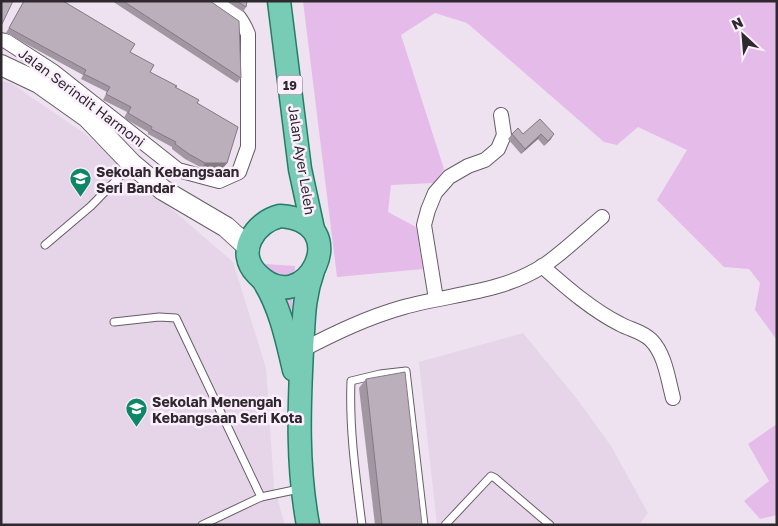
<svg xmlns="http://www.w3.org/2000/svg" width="778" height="526" font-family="'Golos Text',sans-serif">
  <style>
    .built { fill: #e6d4e8 }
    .green { fill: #e5bbea }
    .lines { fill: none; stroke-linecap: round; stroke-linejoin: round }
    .lane-casing { stroke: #675c68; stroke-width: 9 }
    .street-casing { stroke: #675c68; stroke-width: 16 }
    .secondary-casing { stroke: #675c68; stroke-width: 22 }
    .primary-casing { stroke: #247d66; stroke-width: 25 }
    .lane { stroke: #fff; stroke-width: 7 }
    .street { stroke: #fff; stroke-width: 14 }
    .secondary { stroke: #fff; stroke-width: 20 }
    .primary { stroke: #78ccb5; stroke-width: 22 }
    .wall { fill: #a196a2 }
    .shaded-wall { fill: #837a84 }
    .building { fill: #bbafbc; stroke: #837a84 }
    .labels { text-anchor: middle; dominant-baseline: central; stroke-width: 5; stroke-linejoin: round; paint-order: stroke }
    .shield { fill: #fceffd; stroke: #6c646c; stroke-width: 1 }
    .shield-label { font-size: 12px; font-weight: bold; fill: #2e292e }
    .street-label { font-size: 14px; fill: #2e292e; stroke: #fceffd }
    .poi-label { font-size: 14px; font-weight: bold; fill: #2e292e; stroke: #fceffd; text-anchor: start }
  </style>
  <rect width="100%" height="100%" fill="#eee2f0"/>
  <g class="built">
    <polygon points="1,81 11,83 85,134 233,262 266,368 274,488 285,525 1,525"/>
    <polygon points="523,333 577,399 611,446 648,513 639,525 437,525 419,362"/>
  </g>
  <g class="green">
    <polygon points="303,1 777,1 777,340 755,310 760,283 749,269 724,267 657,200 687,150 638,127 617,145 604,142 467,23 435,13 401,35 444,169 434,183 391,185 388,212 416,227 423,269 337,277"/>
    <polygon points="265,264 295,266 290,335 280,291"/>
    <polygon points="777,424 777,515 760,519 744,501 769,481 748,444"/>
  </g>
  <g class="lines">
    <defs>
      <g id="lane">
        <polyline points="45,245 91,206 130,166"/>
        <polyline points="114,322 159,317 176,318 261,497"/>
        <polyline points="202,525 261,497 299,489"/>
        <path d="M 362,525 C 356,477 349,429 351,381 L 380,374 L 406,371 L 424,525"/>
        <polyline points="445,525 491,476 495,478 550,525"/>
      </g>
      <g id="street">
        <path d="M 1,40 L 6,41 L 54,72 L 178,170 L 219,181 L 239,172 L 248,147 L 248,34 C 241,17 235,11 219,1"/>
        <path d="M 542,266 C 566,287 592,310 620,324 C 631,330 642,331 651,340 C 665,354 668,379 673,398"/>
        <polyline points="436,299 424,225 428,210 435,193 449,177 468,166 485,160 498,149 504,135 501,115"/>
        <path d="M 302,350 C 335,333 368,317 404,307 C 450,294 501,293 543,266 C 563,253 583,233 602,217"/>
      </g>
      <polyline id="secondary" points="1,65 39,83 87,117 132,164 163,190 226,227 249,248"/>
      <g id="primary">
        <polyline points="279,1 300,169 313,229"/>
        <path d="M 280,216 C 357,221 305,323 257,274 C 235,252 255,222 280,216 Z"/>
        <path d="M 263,280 C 280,306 287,340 294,370"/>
        <path d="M 308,525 C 297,466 299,409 302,350 C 304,321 303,299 313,271"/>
      </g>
    </defs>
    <use href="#lane" class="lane-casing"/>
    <use href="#street" class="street-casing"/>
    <use href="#secondary" class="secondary-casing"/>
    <use href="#primary" class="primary-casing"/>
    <use href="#lane" class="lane"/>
    <use href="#street" class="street"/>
    <use href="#secondary" class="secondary"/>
    <use href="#primary" class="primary"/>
  </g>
  <g class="wall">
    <polygon points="24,1 63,1 130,52 150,72 175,87 197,103 227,163 223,168 202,168 185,159 172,149 172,147 148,134 148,132 124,118 127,112 103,100 107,92 81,79 83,75 6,33"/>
    <polygon points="112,1 210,1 241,78 237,83"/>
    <polygon points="226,1 247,1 246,7 243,12"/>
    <polygon points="540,119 551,139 544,146 538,139 521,154 508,139 512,134 523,134"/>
    <polygon points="366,379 422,525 375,525 359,388"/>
  </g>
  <g class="shaded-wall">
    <polygon points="541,134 538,139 521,154 525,149"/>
    <polygon points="554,134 551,139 544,146 548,141"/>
    <polygon points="205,163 227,163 223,168 202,168"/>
  </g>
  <g class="building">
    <polygon points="1,1 13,1 2,24 1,23"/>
    <polygon points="24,1 63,1 135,44 130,52 154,65 150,72 177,86 175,87 199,100 197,103 238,127 227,163 205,163 189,154 175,144 176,142 151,129 152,127 128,113 131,107 106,94 110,87 84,74 86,70 9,28"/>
    <polygon points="123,1 210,1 239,21 241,78"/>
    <polygon points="237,1 247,1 246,7"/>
    <polygon points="540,119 554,134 548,141 541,134 525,149 512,134 518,128 523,134"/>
    <polygon points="405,372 422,525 382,525 366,379"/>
  </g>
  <defs>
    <symbol id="school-pin" viewBox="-11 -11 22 30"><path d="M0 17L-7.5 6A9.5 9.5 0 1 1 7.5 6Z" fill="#0f8767" stroke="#fceffd"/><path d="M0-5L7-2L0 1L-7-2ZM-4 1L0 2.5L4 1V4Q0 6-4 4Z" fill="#fff"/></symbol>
  </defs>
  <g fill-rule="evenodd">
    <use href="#school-pin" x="68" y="166" width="25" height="34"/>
    <use href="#school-pin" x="124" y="396" width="25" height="34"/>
  </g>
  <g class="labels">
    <rect class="shield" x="277.5" y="75.5" width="25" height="19" rx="4"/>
    <g class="shield-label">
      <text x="290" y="85">19</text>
    </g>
    <g class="street-label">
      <text transform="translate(82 97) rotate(37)">Jalan Serindit Harmoni</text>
      <text transform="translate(302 160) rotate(81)">Jalan Ayer Leleh</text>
    </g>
    <g class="poi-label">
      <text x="96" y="171">Sekolah Kebangsaan<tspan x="96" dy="16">Seri Bandar</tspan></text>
      <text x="152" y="401">Sekolah Menengah<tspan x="152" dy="16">Kebangsaan Seri Kota</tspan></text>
    </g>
  </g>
  <rect width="778" height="526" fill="none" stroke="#2e292e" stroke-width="5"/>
  <g transform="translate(743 35) rotate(334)" stroke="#fceffd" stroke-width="4" paint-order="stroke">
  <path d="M0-4L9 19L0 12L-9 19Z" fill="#2e292e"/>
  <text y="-8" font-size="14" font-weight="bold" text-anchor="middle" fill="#2e292e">N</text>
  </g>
</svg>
